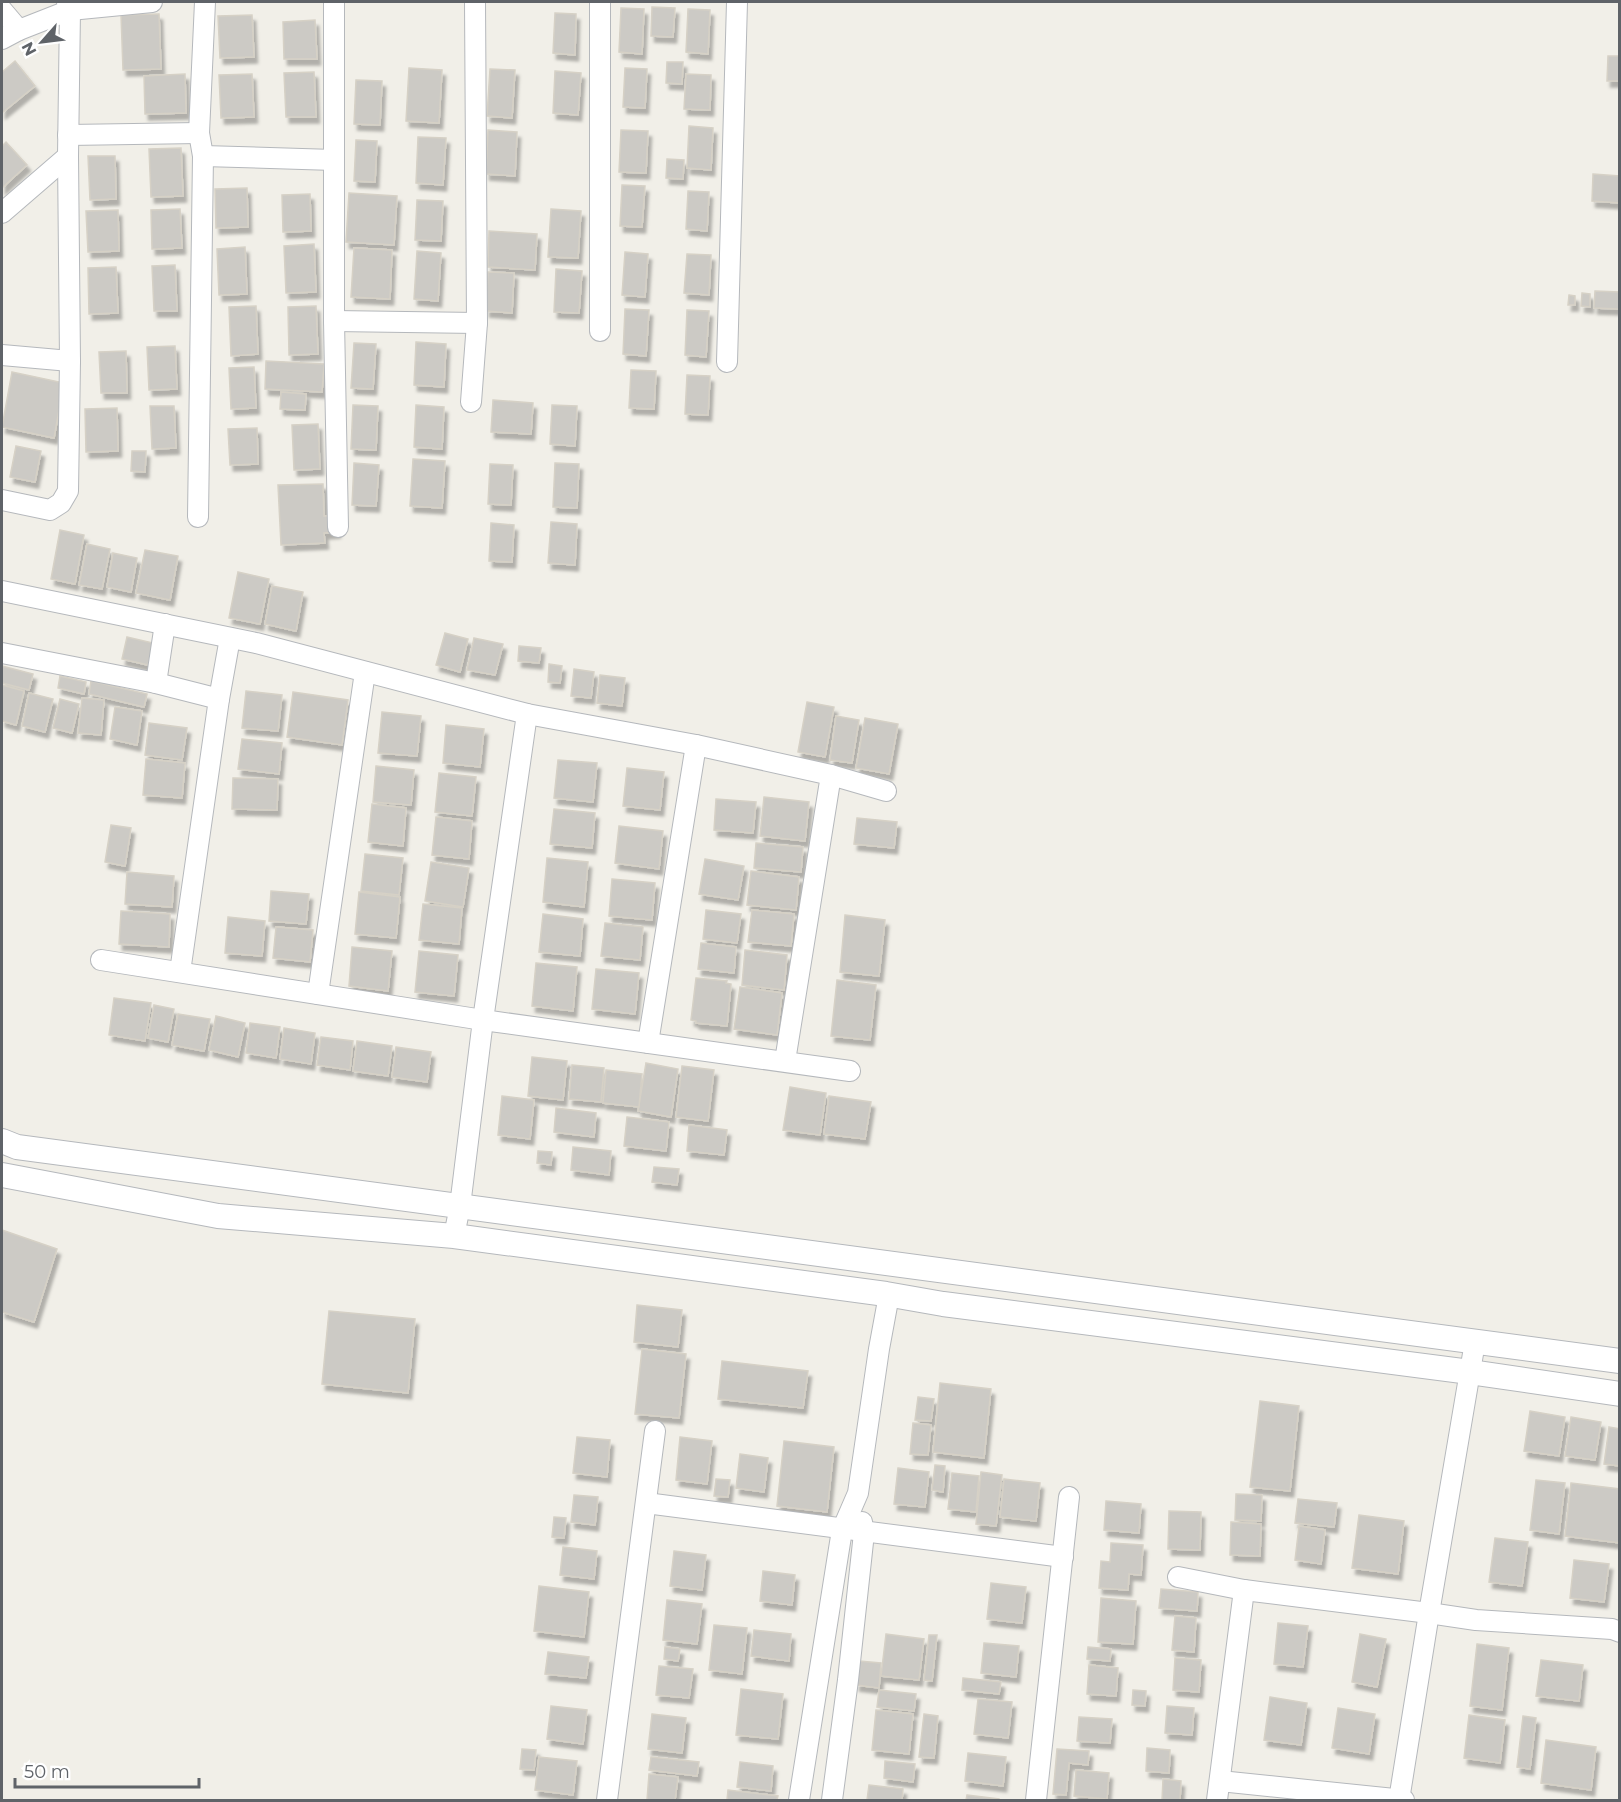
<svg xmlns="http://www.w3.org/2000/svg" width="1621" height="1802" font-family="Montserrat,sans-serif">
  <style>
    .building { fill: #cccac5; stroke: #d6d1c6; stroke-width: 1.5; filter: url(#shadow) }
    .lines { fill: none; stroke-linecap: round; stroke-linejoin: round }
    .minor-casing { stroke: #b5b8bc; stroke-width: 22 }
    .tertiary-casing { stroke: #b5b8bc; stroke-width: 26 }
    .minor { stroke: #fff; stroke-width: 20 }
    .tertiary { stroke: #fff; stroke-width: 24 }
  </style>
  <defs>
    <filter id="shadow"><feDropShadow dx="3.5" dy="6" stdDeviation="1.5" flood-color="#0004"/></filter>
  </defs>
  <rect width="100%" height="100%" fill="#f1efe8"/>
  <g class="building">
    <polygon points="652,7 675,8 673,37 651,36"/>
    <polygon points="621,8 644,9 642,54 619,52"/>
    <polygon points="688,9 710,10 708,54 686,52"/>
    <polygon points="555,13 576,14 575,55 553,53"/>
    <polygon points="159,14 161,69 123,70 121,15"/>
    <polygon points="252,15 254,57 220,58 218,16"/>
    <polygon points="315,20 317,59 284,59 283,22"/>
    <polygon points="1608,56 1620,56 1620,81 1607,81"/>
    <polygon points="15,61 35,86 2,113 2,72"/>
    <polygon points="667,62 683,62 682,84 666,83"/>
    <polygon points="409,68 442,70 439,123 406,121"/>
    <polygon points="625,68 647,69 645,108 623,107"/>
    <polygon points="490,69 515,70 512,118 487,116"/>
    <polygon points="555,71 581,73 578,115 553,113"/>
    <polygon points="314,72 316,117 286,117 284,73"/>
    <polygon points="185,74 186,113 145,114 144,76"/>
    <polygon points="252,74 254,117 221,118 219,75"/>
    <polygon points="686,74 711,75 710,110 684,109"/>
    <polygon points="356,80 382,81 380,125 354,124"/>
    <polygon points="689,126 713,128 711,170 687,168"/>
    <polygon points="488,130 517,132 515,176 486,174"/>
    <polygon points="621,130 648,131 646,173 619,172"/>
    <polygon points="418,137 446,138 443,185 416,183"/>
    <polygon points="356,140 377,141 375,182 354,181"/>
    <polygon points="6,142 27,165 2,188 2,146"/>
    <polygon points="181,148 183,196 151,197 149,149"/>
    <polygon points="88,156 115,156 116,199 90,200"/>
    <polygon points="667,159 684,160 683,179 666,178"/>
    <polygon points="1593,174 1620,176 1620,203 1592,201"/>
    <polygon points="622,185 645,186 642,227 620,226"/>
    <polygon points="247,188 248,227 216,228 215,189"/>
    <polygon points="688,191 709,192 707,231 686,229"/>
    <polygon points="349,193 397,196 394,245 346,242"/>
    <polygon points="310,194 311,231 283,232 282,195"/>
    <polygon points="417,200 443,201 441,241 415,240"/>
    <polygon points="180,209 182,248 152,249 151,210"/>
    <polygon points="551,209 581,211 578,258 548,257"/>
    <polygon points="118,210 119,251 88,252 86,211"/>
    <polygon points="489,231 537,234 535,270 488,267"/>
    <polygon points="314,244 316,292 286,293 284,246"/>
    <polygon points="245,247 247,294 219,295 217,249"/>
    <polygon points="354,248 392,250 390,299 351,297"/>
    <polygon points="417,251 441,253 438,301 414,299"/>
    <polygon points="625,252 648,254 645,297 622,295"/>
    <polygon points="687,254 711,255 709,295 684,293"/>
    <polygon points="175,265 177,311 154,311 152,266"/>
    <polygon points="116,267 118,313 89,314 88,268"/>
    <polygon points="556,269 582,271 579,313 554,312"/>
    <polygon points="488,272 514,273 512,313 486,311"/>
    <polygon points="1595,291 1620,292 1620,309 1594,308"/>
    <polygon points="1582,293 1590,294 1590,307 1581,306"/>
    <polygon points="1569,295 1575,296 1575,305 1568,305"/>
    <polygon points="256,306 258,354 231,356 229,307"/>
    <polygon points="316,306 318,354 289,355 288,307"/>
    <polygon points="625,309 649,310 646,356 623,354"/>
    <polygon points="687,310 709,311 706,357 685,355"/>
    <polygon points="416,342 446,344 444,387 414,385"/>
    <polygon points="354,343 376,344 373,389 351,388"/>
    <polygon points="175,346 177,389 149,390 147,347"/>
    <polygon points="126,351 127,393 101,393 99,352"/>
    <polygon points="266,361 324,364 322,392 265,389"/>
    <polygon points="254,367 256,408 231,409 229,368"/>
    <polygon points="631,370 656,371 654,409 629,408"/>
    <polygon points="12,372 64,383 54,438 2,427"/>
    <polygon points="687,375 710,376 708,415 685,414"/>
    <polygon points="281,392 306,394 305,410 280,409"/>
    <polygon points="493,400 533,403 531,434 491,432"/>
    <polygon points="353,405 378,406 376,450 351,449"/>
    <polygon points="416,405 444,407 442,449 414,447"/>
    <polygon points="552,405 577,406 575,446 550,444"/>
    <polygon points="150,406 174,406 176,448 152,449"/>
    <polygon points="117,408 118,451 86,452 85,409"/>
    <polygon points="318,424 320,469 294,470 292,425"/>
    <polygon points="257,428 258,464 230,465 228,429"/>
    <polygon points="16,446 41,451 35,482 10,477"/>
    <polygon points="132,451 146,451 145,472 131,471"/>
    <polygon points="413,459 445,461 442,508 410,506"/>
    <polygon points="354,463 379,465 376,506 352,505"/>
    <polygon points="555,463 579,464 577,508 553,507"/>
    <polygon points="490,464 513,465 511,505 488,504"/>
    <polygon points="323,484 324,516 336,516 337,532 324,533 325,543 281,545 278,485"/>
    <polygon points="551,522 577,524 575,565 548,563"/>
    <polygon points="491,523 514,525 512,562 489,561"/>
    <polygon points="60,530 84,535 75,584 51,579"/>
    <polygon points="87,544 110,549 102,589 79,585"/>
    <polygon points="145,550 178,556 170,600 136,593"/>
    <polygon points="113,553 137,558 131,592 107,587"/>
    <polygon points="238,572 269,579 260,624 229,618"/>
    <polygon points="272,586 303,592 296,631 265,624"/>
    <polygon points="445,633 468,639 460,672 436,665"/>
    <polygon points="127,637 153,643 148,665 122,659"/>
    <polygon points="474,638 503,644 495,675 467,670"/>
    <polygon points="519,646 541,648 539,663 518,661"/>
    <polygon points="549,664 562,666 560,683 548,682"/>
    <polygon points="2,666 33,674 29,690 2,683"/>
    <polygon points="574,669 594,672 591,698 571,696"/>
    <polygon points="600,675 625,678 622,706 597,703"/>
    <polygon points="60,676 86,682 84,694 58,688"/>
    <polygon points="91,681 147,694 144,707 89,694"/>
    <polygon points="2,685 24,691 16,725 2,721"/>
    <polygon points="246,691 282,695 278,731 242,728"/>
    <polygon points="293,692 348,700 342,745 287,737"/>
    <polygon points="29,693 53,699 45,732 22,726"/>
    <polygon points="82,698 104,700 101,735 78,733"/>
    <polygon points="60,699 79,704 72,733 53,728"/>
    <polygon points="807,702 834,707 825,757 798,752"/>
    <polygon points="115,707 142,711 137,745 110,739"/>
    <polygon points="382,712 421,716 417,756 378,753"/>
    <polygon points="836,716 859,720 852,763 830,760"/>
    <polygon points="865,718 898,724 889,774 856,768"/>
    <polygon points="149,723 187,728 182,760 145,755"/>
    <polygon points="446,725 484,729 480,767 443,763"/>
    <polygon points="242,739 282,743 279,774 238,769"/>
    <polygon points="146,759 185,763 182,798 143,795"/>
    <polygon points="558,760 597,763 593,802 554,798"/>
    <polygon points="376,766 414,770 411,805 373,802"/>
    <polygon points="627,768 664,772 660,810 623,806"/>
    <polygon points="439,773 476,777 472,816 435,812"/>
    <polygon points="233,778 278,779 277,810 232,809"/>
    <polygon points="764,797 809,802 805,841 760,836"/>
    <polygon points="716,799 756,802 753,833 714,830"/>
    <polygon points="372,804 406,808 403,846 368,842"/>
    <polygon points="554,809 595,813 592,848 550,844"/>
    <polygon points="436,817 472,821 469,859 432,855"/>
    <polygon points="857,818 897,822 894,848 854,844"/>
    <polygon points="111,825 131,828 125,866 105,862"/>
    <polygon points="619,826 663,831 659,869 615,863"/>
    <polygon points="756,843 803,847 801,872 754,868"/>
    <polygon points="365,854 403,858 399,895 361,891"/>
    <polygon points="547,858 588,862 584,907 543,902"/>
    <polygon points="705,859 744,866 738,900 699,894"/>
    <polygon points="431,862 469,868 463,907 425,901"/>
    <polygon points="751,871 799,877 796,910 747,905"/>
    <polygon points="127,872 174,876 172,907 125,904"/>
    <polygon points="612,879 655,883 652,920 609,916"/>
    <polygon points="271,891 309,894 306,924 269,921"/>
    <polygon points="359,892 400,897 396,938 355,934"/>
    <polygon points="423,904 462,908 459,944 419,940"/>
    <polygon points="706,910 741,914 737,943 703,939"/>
    <polygon points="752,910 794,914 791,946 748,942"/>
    <polygon points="121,911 170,914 169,947 119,944"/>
    <polygon points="543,914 583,919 580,956 539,952"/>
    <polygon points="845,915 885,920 879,976 840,972"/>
    <polygon points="228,917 265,921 262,956 225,953"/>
    <polygon points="605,923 643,927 640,960 601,956"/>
    <polygon points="276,927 313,930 310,962 273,958"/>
    <polygon points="701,943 736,947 734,973 698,969"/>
    <polygon points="352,947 392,951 388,991 349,986"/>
    <polygon points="745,950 787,955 784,990 742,985"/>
    <polygon points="419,951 458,955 454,996 415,992"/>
    <polygon points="536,963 577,967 573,1011 532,1006"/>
    <polygon points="596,969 639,973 635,1014 592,1009"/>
    <polygon points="696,978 727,981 726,983 731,984 727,1026 696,1023 696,1021 691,1020"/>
    <polygon points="837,980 876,985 870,1040 831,1036"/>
    <polygon points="740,987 782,993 777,1035 734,1029"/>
    <polygon points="114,998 151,1003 145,1041 109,1035"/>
    <polygon points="154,1005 174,1009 168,1042 148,1038"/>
    <polygon points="178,1014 210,1019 204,1051 172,1045"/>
    <polygon points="216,1016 245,1023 238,1057 209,1050"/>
    <polygon points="250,1023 280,1027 276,1058 246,1053"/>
    <polygon points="284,1028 315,1033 311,1064 280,1059"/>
    <polygon points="321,1037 353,1041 350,1070 317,1065"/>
    <polygon points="357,1041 392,1046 388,1076 353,1071"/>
    <polygon points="396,1047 431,1052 427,1082 392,1077"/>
    <polygon points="532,1057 567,1061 563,1100 528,1096"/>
    <polygon points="646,1063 678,1069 671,1117 638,1111"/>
    <polygon points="572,1065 604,1068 601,1102 569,1099"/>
    <polygon points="682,1066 714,1070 708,1121 676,1117"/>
    <polygon points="606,1070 642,1074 639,1107 603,1103"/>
    <polygon points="790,1087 826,1093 820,1135 783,1130"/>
    <polygon points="502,1096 534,1100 530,1139 498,1135"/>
    <polygon points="829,1096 871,1102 865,1139 824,1134"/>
    <polygon points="556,1108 596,1113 594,1137 554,1132"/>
    <polygon points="627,1117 669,1122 666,1151 624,1146"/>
    <polygon points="689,1125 727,1130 724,1155 687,1151"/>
    <polygon points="573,1147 611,1151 609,1175 571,1170"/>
    <polygon points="538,1151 552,1152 551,1165 537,1163"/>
    <polygon points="654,1167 679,1169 677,1185 652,1182"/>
    <polygon points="2,1230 57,1249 34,1322 2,1312"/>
    <polygon points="637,1305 682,1310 678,1347 634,1342"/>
    <polygon points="329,1311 415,1319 408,1393 322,1384"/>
    <polygon points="642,1349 686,1354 679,1418 635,1414"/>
    <polygon points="722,1361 808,1371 803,1408 718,1399"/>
    <polygon points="940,1383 991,1389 984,1458 933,1452"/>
    <polygon points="918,1397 934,1399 931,1421 915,1420"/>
    <polygon points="1260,1401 1299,1406 1290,1491 1250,1487"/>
    <polygon points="1530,1411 1565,1417 1559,1456 1524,1451"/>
    <polygon points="1571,1417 1601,1422 1595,1460 1565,1456"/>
    <polygon points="913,1423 931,1425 928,1455 910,1454"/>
    <polygon points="1609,1427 1620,1429 1620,1466 1604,1464"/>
    <polygon points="577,1437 610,1440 607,1477 573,1473"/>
    <polygon points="680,1437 712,1441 707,1484 676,1480"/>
    <polygon points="784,1441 834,1447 827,1512 777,1506"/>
    <polygon points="740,1454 768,1458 764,1492 736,1488"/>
    <polygon points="935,1465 945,1466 943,1492 932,1490"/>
    <polygon points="898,1468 929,1472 925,1507 894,1504"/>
    <polygon points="981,1472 1002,1475 996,1526 976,1524"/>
    <polygon points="952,1473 979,1476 976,1512 948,1509"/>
    <polygon points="716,1479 730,1480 728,1497 714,1496"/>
    <polygon points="1004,1479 1040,1483 1036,1521 1000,1517"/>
    <polygon points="1536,1480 1565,1483 1559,1534 1530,1530"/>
    <polygon points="1571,1483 1620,1489 1620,1543 1565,1536"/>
    <polygon points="1236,1494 1262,1495 1261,1521 1235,1520"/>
    <polygon points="574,1495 598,1497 595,1525 571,1522"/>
    <polygon points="1298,1499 1337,1503 1334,1527 1295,1523"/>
    <polygon points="1106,1501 1141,1504 1139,1533 1104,1530"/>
    <polygon points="1169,1511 1201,1512 1200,1550 1168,1549"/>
    <polygon points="1359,1515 1404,1521 1398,1574 1352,1568"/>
    <polygon points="554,1517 566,1518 564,1538 552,1537"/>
    <polygon points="1231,1522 1261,1524 1260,1556 1230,1555"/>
    <polygon points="1299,1526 1325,1530 1321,1564 1295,1560"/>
    <polygon points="1495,1538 1528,1542 1522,1586 1489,1582"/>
    <polygon points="1111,1543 1143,1545 1141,1575 1129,1574 1128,1590 1099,1588 1101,1561 1110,1562"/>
    <polygon points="563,1547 597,1551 594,1579 560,1575"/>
    <polygon points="674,1551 706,1555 702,1590 670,1586"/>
    <polygon points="1574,1560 1609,1564 1604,1602 1570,1598"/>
    <polygon points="763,1571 795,1575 792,1605 760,1601"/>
    <polygon points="991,1583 1026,1587 1022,1623 987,1619"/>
    <polygon points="539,1586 589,1592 584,1637 534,1631"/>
    <polygon points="1161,1589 1198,1592 1197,1611 1159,1608"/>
    <polygon points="1101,1598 1136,1601 1133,1644 1098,1642"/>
    <polygon points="667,1600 702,1604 697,1644 663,1640"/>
    <polygon points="1175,1616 1196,1618 1194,1652 1172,1650"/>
    <polygon points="1278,1623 1308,1626 1303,1667 1274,1664"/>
    <polygon points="714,1625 747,1628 742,1674 709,1670"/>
    <polygon points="754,1630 791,1634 789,1661 751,1656"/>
    <polygon points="886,1634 924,1639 919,1680 881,1676"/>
    <polygon points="1360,1634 1386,1639 1377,1687 1352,1682"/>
    <polygon points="929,1635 937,1635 932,1681 924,1680"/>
    <polygon points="984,1643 1019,1646 1016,1677 981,1673"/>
    <polygon points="1477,1644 1509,1648 1502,1710 1470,1706"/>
    <polygon points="665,1647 680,1649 678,1661 664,1659"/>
    <polygon points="1088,1647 1111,1649 1110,1661 1087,1659"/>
    <polygon points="548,1652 589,1657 586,1678 545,1674"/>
    <polygon points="1175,1658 1201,1660 1199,1692 1173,1690"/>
    <polygon points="1541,1660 1583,1665 1579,1701 1536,1696"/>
    <polygon points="859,1661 881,1663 879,1688 856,1685"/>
    <polygon points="1089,1665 1118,1668 1116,1696 1087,1694"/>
    <polygon points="659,1666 693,1669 689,1698 656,1695"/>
    <polygon points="963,1678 1001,1682 999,1694 962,1690"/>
    <polygon points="741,1689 783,1694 778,1739 736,1735"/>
    <polygon points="879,1690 916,1694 914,1711 877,1707"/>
    <polygon points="1133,1690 1146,1691 1145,1706 1132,1705"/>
    <polygon points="1270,1697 1307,1703 1301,1745 1264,1740"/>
    <polygon points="978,1699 1012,1702 1008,1738 974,1734"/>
    <polygon points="551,1706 587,1710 583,1744 547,1739"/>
    <polygon points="1167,1706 1194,1708 1192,1735 1165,1733"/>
    <polygon points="1338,1708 1375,1714 1369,1754 1332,1748"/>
    <polygon points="876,1710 913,1714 909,1754 872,1750"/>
    <polygon points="652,1714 686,1718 682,1753 648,1749"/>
    <polygon points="924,1714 938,1716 934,1758 919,1757"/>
    <polygon points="1469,1715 1505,1720 1500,1763 1464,1758"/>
    <polygon points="1523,1716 1536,1718 1530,1769 1517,1767"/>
    <polygon points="1079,1717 1112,1719 1110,1743 1077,1741"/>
    <polygon points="1546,1740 1596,1747 1591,1790 1541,1783"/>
    <polygon points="1147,1748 1170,1750 1169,1773 1146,1771"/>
    <polygon points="522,1749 536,1750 534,1770 520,1769"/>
    <polygon points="1057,1749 1089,1751 1088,1765 1069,1763 1066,1795 1053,1794"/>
    <polygon points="968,1753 1006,1757 1003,1786 965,1781"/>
    <polygon points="539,1757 577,1761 573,1795 535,1790"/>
    <polygon points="651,1757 699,1762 697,1776 649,1770"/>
    <polygon points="885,1761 915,1764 913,1782 884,1778"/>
    <polygon points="740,1762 773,1766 771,1791 737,1787"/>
    <polygon points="1076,1770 1109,1773 1107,1799 1074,1796"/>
    <polygon points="649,1774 678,1777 675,1800 647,1800"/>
    <polygon points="1163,1779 1181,1781 1180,1800 1162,1800"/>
    <polygon points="869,1785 903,1789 902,1800 867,1800"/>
    <polygon points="728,1790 778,1796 777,1800 727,1800"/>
    <polygon points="967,1795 999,1799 999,1800 966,1800"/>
  </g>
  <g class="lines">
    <defs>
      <g id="minor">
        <polyline points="334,2 334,321 338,527"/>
        <polyline points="2,10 19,30"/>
        <polyline points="2,39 19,30 70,10 152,2"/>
        <polyline points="68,135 199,133"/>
        <polyline points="203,156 334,160"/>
        <polyline points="2,213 68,156"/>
        <polyline points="334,321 477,323"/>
        <polyline points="600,331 600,2"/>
        <polyline points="2,355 70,361"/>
        <polyline points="727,362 737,2"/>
        <polyline points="471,402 477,323 475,2"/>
        <polyline points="2,500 50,510 61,503 68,491 70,361 68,156 70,10 67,2"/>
        <polyline points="198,517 203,156 199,133 205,2"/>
        <polyline points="2,591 256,643 527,714 483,1020 850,1071"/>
        <polyline points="2,653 156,683 219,699"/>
        <polyline points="156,683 165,624"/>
        <polyline points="527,714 696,745 831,775 785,1061"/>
        <polyline points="831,775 886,791"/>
        <polyline points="101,960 483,1020 460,1206 454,1236"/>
        <polyline points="180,972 219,699 230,638"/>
        <polyline points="318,994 365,672"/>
        <polyline points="648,1043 696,745"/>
        <polyline points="646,1503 1063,1557"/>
        <polyline points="1178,1577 1244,1590 1429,1613 1476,1620 1612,1629 1620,1632"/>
        <polyline points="1220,1781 1404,1800"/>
        <polyline points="607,1800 655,1431"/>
        <polyline points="799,1800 842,1530 858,1493 879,1349 889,1295"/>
        <polyline points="832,1800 848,1680 864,1533 862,1522"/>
        <polyline points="1036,1800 1069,1497"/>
        <polyline points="1217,1800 1244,1590"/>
        <polyline points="1399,1800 1429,1613 1475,1342"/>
      </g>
      <g id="tertiary">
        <polyline points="2,1141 17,1147 1620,1361"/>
        <polyline points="2,1175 218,1216 454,1236 886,1294 943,1304 1470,1372 1620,1394"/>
      </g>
    </defs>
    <use href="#minor" class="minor-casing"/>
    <use href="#tertiary" class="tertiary-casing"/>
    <use href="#minor" class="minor"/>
    <use href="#tertiary" class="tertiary"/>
  </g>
  <rect width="1621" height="1802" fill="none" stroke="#5f6368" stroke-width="6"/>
  <g transform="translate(42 42) rotate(242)" stroke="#ffffff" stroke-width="4.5" paint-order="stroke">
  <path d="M0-4.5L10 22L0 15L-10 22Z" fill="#5f6368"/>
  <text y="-9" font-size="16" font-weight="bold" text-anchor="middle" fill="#5f6368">N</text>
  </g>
  <path d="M15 1778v9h184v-9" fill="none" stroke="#5f6368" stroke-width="3"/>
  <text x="24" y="1778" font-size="18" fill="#5f6368" stroke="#ffffff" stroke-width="4.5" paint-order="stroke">50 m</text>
</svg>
